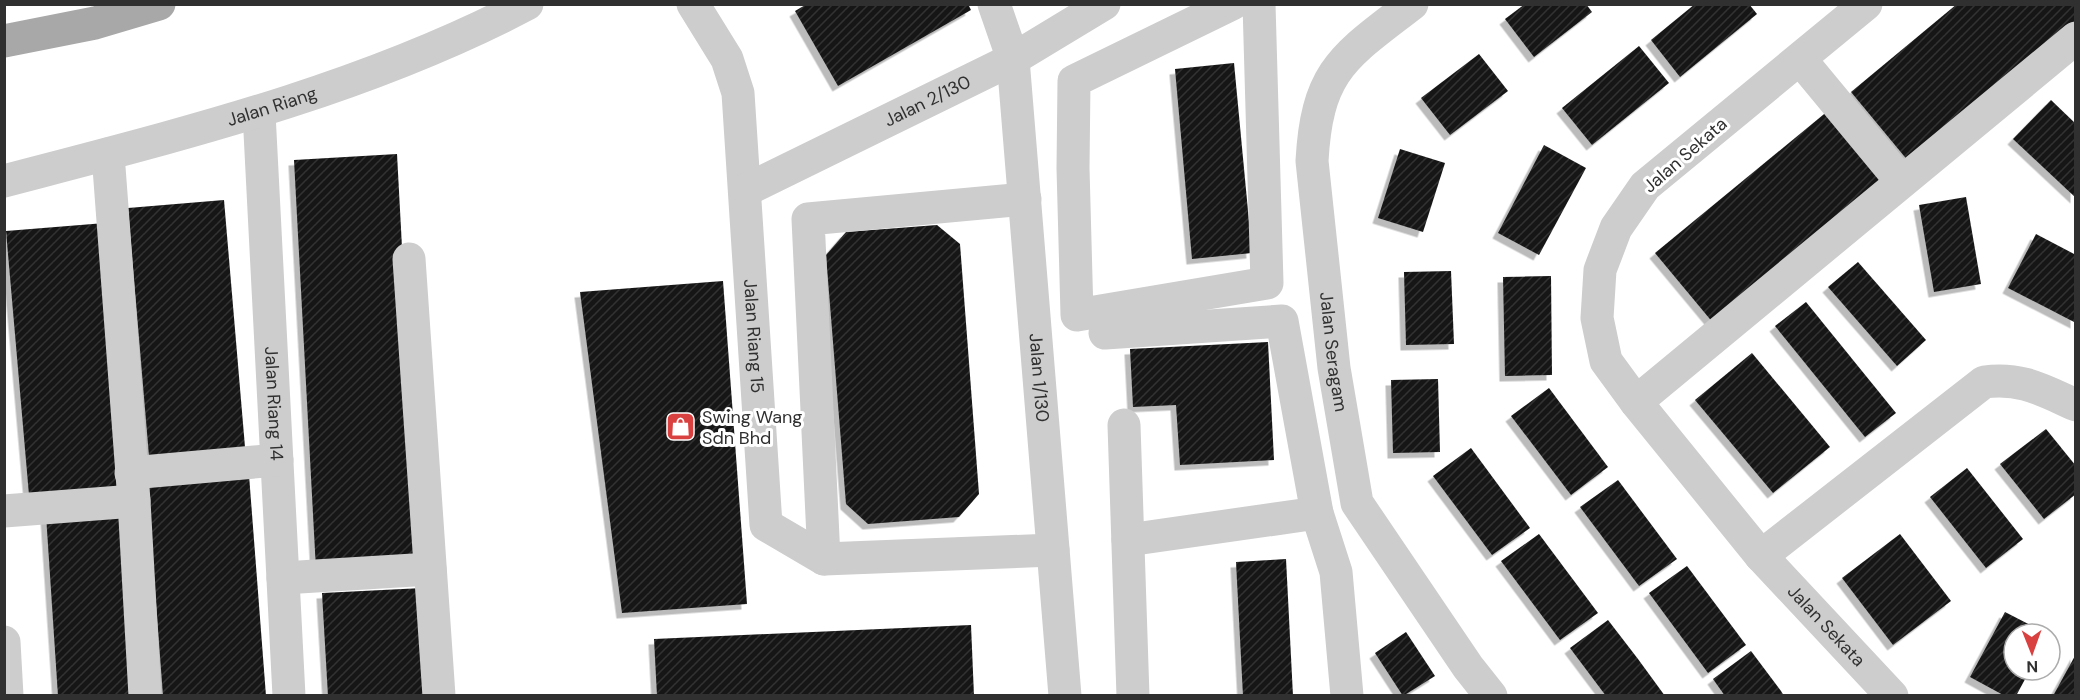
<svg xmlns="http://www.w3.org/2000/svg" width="2080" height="700" font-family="'DM Sans',sans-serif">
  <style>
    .building { fill: url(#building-hatch); filter: url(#shadow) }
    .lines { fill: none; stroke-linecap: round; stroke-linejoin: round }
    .minor { stroke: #cdcdcd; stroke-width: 33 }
    .major { stroke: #a8a8a8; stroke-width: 33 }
    .labels { text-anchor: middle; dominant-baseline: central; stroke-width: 6; stroke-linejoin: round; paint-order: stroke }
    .street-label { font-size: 18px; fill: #303030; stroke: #fff }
    .poi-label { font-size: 18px; fill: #303030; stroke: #fff; text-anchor: start }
  </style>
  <defs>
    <pattern id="building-hatch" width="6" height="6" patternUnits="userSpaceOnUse" patternTransform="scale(1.5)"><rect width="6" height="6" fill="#171717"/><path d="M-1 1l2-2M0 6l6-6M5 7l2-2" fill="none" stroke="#303030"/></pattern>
    <filter id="shadow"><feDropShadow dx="-5.5" dy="5.5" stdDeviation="0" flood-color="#0004"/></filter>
  </defs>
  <rect width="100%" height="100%" fill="#fff"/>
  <g class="building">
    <polygon points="807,4 968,4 971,10 838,86 795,11"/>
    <polygon points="1525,4 1586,4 1592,12 1534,57 1505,19"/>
    <polygon points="1695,4 1749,4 1757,14 1680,77 1651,40"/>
    <polygon points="1957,4 2076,4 2076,24 1909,162 1851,92"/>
    <polygon points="1639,46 1669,83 1592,145 1562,108"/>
    <polygon points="1479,54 1508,91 1450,135 1421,98"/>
    <polygon points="1234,63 1252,253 1192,259 1175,69"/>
    <polygon points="2051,100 2076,124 2076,198 2013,139"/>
    <polygon points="1829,110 1888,180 1714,324 1655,253"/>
    <polygon points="1544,145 1586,168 1539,255 1498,233"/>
    <polygon points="1400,149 1445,163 1423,232 1378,218"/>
    <polygon points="397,154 419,564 316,570 294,160"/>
    <polygon points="1966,197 1981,284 1934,292 1919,205"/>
    <polygon points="224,200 245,447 149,456 128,208"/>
    <polygon points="105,223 128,486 29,495 6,231"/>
    <polygon points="937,225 960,244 979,494 959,517 868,524 846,504 826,255 846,232"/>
    <polygon points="2036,234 2076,255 2076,323 2008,288"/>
    <polygon points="1858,262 1926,340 1897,366 1828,287"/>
    <polygon points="1451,271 1454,344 1406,345 1404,272"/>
    <polygon points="1551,276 1552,375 1505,376 1503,277"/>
    <polygon points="723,281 747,604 622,613 580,292"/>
    <polygon points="1806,302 1896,413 1865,437 1775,326"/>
    <polygon points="1268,342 1274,460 1180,465 1176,405 1133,407 1130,349"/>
    <polygon points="1752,353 1830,447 1773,493 1695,400"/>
    <polygon points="1438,379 1440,452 1393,453 1391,380"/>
    <polygon points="1549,388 1608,467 1571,495 1511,416"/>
    <polygon points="2046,429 2076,466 2076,494 2044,519 2000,464"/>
    <polygon points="1471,448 1530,528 1492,555 1433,476"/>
    <polygon points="1967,468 2023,539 1986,568 1930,497"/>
    <polygon points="249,475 266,696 163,696 147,482"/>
    <polygon points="1618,480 1677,559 1639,586 1580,507"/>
    <polygon points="129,510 141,696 58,696 46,515"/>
    <polygon points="1539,534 1598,613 1560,640 1501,561"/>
    <polygon points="1900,534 1951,601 1893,645 1842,578"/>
    <polygon points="1286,559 1293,696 1243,696 1236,562"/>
    <polygon points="1687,566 1746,645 1708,673 1649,593"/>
    <polygon points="423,588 429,696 328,696 322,593"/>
    <polygon points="2005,612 2048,634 2014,634 2014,670 2030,670 2016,696 2005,696 1970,677"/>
    <polygon points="1608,620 1638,659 1665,696 1606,696 1570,648"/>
    <polygon points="971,625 974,696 657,696 654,639"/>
    <polygon points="1406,632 1435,676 1403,696 1375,653"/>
    <polygon points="1751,651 1781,691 1784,696 1725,696 1713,679"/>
    <polygon points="2076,654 2076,696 2053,696"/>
  </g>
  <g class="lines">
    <g class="minor">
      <path id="s1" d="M 693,4 L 727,59 L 738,93 L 766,525 L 824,559 L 1053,550"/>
      <path id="s2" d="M 994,4 L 1013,59 L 1065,696"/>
      <polyline points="1232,4 1074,81 1073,168 1077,315 1267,283 1259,4"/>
      <path id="s3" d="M 1412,4 C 1345,56 1317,69 1312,161 L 1334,368 L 1357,503 L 1468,667 L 1491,696"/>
      <path id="s4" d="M 1866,4 L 1645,186 L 1616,228 L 1600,270 L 1597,318 L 1606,361 L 1636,402 L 1761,556 L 1892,696"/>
      <polyline points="1800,59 1901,181"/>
      <path id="s5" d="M 259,113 L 289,696"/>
      <polyline points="108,154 134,501 145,696"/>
      <path id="s6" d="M 4,181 C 183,134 363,90 527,4"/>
      <path id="s7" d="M 746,190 L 1013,59 L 1104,4"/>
      <polyline points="409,259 439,696"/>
      <polyline points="1105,333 1282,321 1317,513 1336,572 1347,696"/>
      <polyline points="1636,402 2076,38"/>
      <polyline points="1124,425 1133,696"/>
      <polyline points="131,473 277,460"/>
      <polyline points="4,511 134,501"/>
      <polyline points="1128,540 1317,513"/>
      <path d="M 1761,556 L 1984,382 C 2022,377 2042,390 2076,405"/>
      <polyline points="824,559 808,219 1025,199"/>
      <polyline points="283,578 430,569"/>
      <polyline points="4,642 7,696"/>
    </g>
    <polyline class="major" points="4,41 95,23 159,4"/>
  </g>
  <defs>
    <symbol id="shop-square" viewBox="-11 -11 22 22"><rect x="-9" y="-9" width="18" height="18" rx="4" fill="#d94140" stroke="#fff"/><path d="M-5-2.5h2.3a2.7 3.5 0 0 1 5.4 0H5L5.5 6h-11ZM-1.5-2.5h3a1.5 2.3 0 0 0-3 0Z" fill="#fff"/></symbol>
  </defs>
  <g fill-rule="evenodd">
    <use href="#shop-square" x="664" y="410" width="33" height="33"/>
  </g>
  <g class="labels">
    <g class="street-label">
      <text stroke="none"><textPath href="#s7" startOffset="202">Jalan 2/130</textPath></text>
      <text stroke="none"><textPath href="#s6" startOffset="278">Jalan Riang</textPath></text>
      <text transform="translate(1685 155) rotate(-41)">Jalan Sekata</text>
      <text stroke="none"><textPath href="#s1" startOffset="344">Jalan Riang 15</textPath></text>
      <text stroke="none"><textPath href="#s3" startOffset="388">Jalan Seragam</textPath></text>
      <text stroke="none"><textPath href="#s2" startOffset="378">Jalan 1/130</textPath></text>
      <text stroke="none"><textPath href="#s5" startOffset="291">Jalan Riang 14</textPath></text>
      <text stroke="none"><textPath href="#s4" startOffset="819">Jalan Sekata</textPath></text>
    </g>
    <g class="poi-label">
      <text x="702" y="417">Swing Wang<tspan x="702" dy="21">Sdn Bhd</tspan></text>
    </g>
  </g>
  <rect width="2080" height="700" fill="none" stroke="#303030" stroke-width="12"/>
  <g transform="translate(2032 652) rotate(179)"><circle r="28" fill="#ffffff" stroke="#acacac" stroke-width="1.5"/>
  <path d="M0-4.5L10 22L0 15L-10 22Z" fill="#d94140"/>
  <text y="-9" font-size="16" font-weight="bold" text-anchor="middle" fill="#303030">N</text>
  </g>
</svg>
